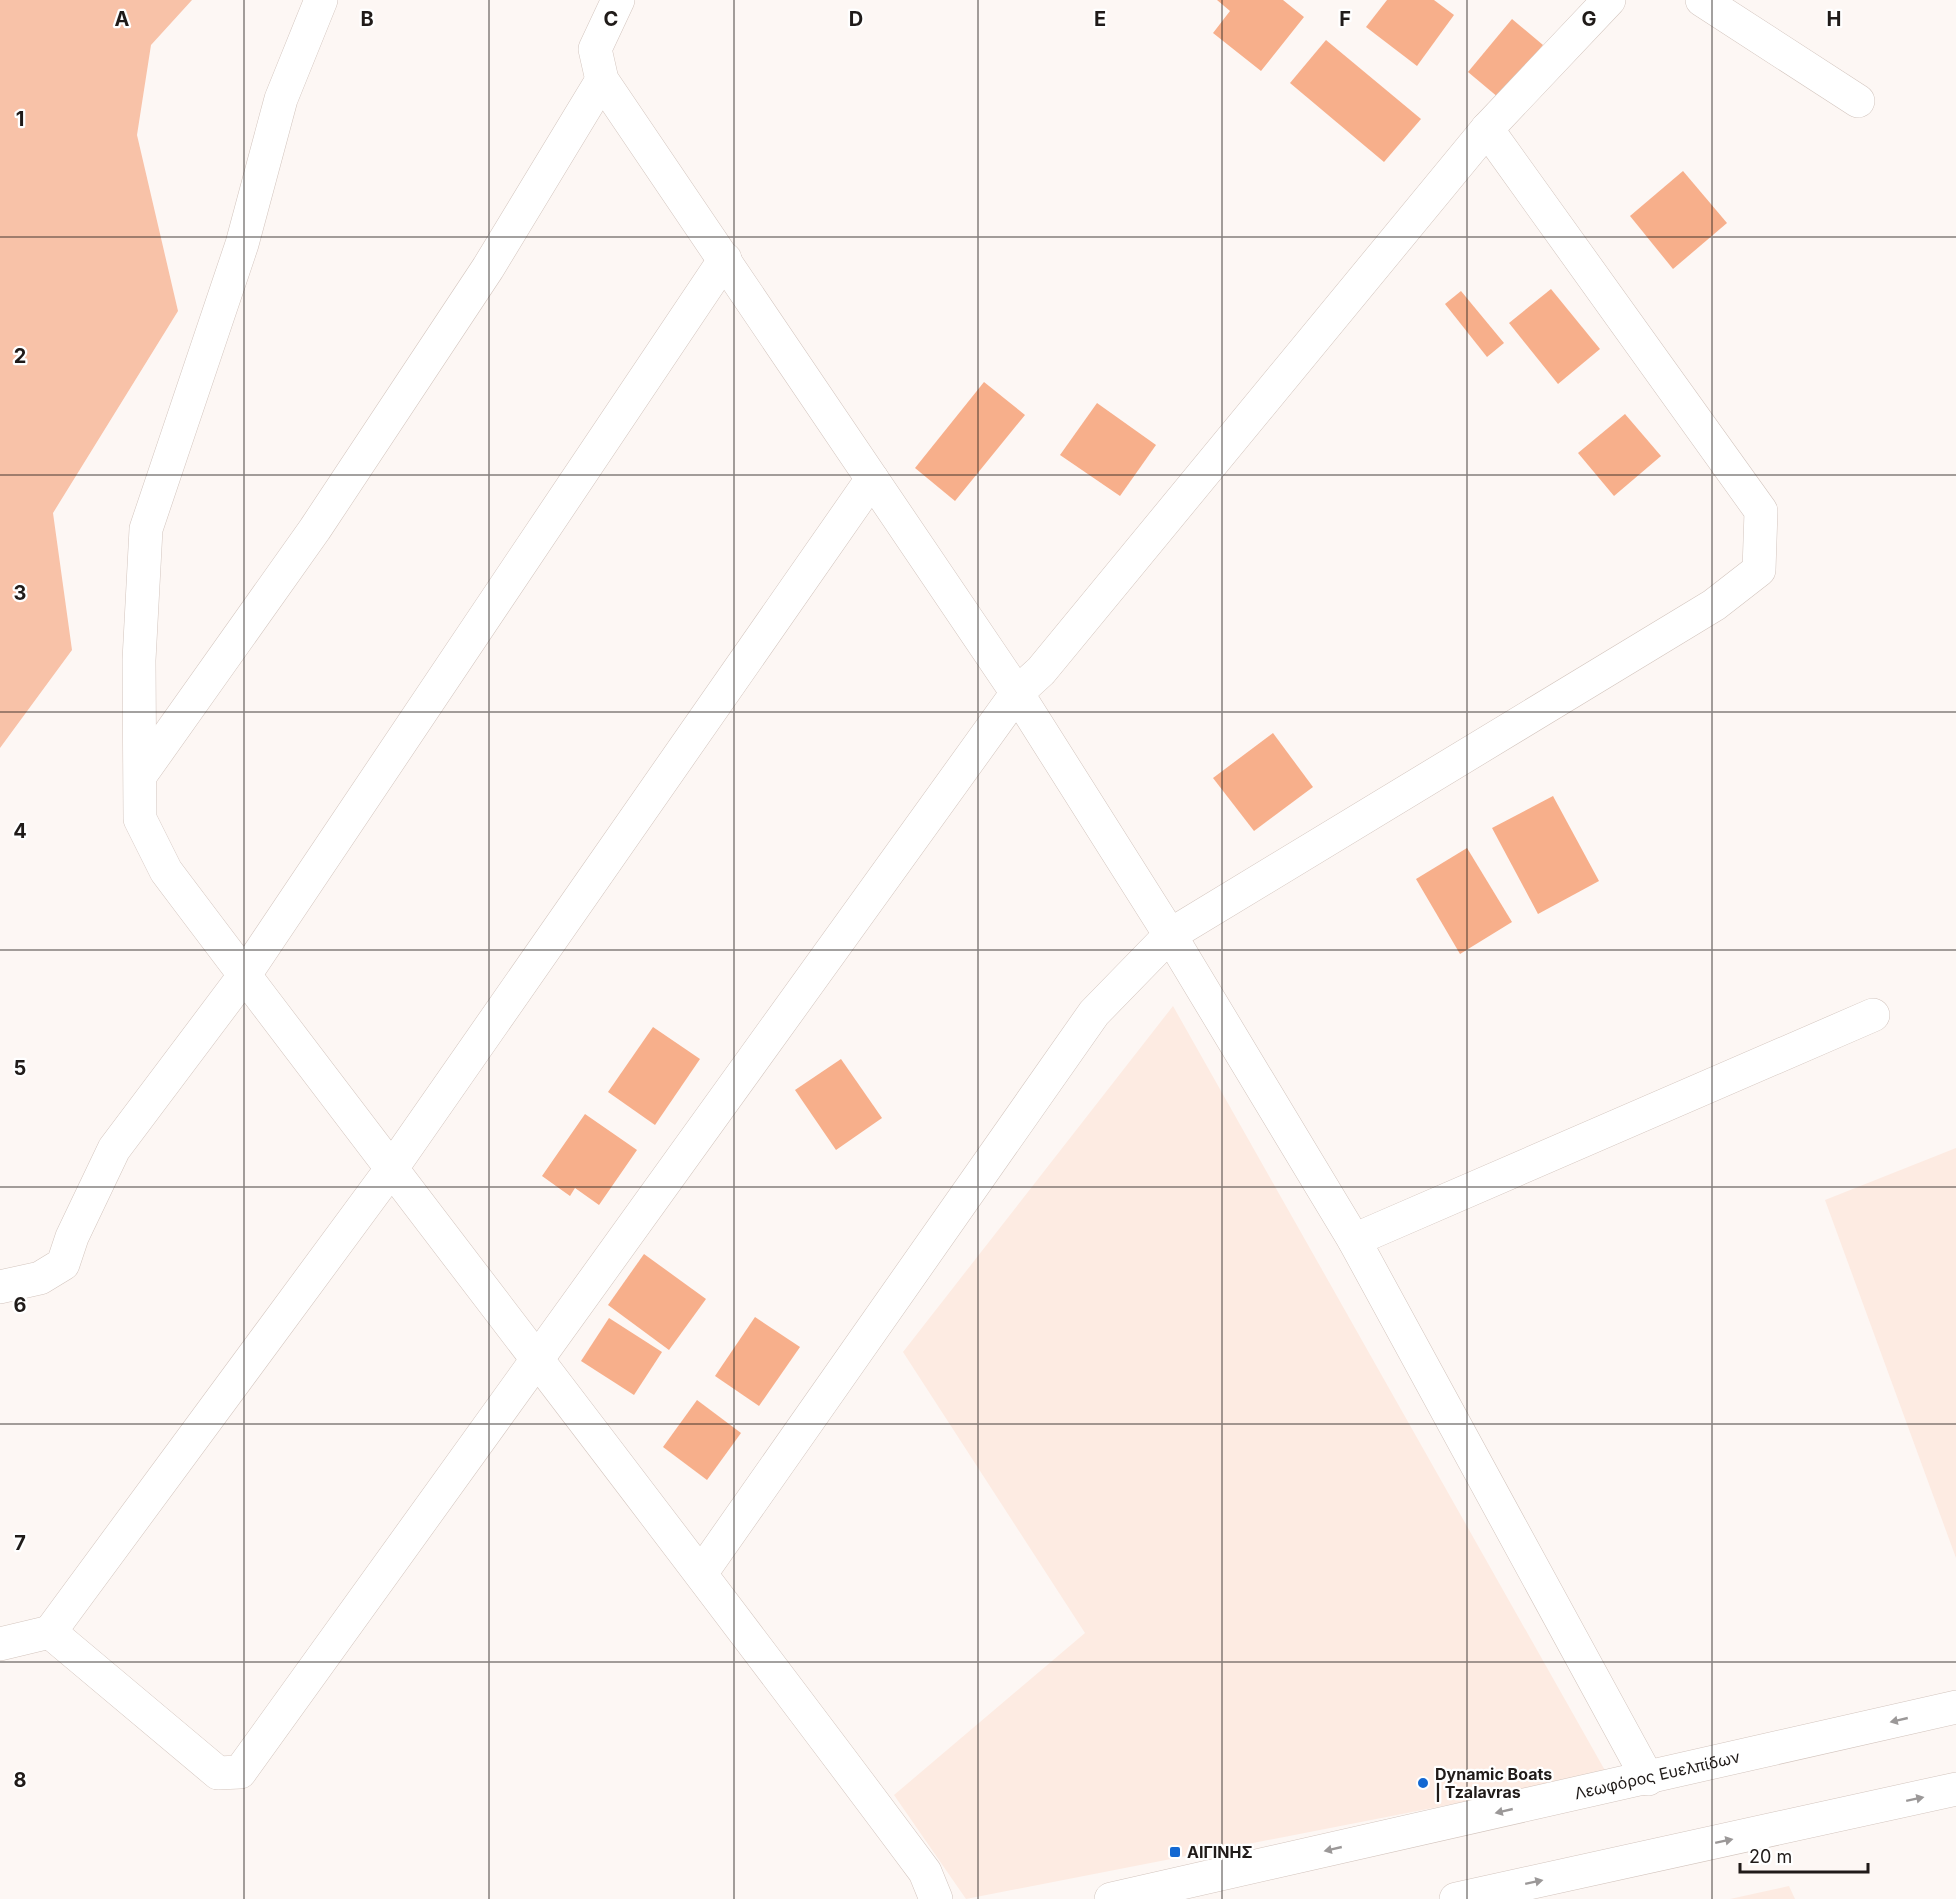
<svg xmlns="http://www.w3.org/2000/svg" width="1956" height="1899" font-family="Inter,sans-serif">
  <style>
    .built { fill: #fdebe2 }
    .green { fill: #f8c2a8 }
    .building { fill: #f7af8b }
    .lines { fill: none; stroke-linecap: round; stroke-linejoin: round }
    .minor-casing { stroke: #d3c5be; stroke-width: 34 }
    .primary-casing { stroke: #d3c5be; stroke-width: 34 }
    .minor { stroke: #fff; stroke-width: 33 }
    .primary { stroke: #fff; stroke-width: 33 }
    .oneway { fill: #9b9898 }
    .grid { fill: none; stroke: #201b19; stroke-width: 1.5; stroke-opacity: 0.55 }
    .poi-dot { fill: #1368d2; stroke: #fff; stroke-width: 2 }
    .labels { text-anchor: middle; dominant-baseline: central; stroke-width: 4.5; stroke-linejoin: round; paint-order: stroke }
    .poi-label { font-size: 16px; font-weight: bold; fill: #201b19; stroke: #fff; text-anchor: start }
    .street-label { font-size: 16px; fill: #201b19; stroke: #fff }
    .grid-label { font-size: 20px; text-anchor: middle; font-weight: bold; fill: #201b19; stroke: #fff; stroke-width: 4.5; stroke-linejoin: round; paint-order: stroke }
  </style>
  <rect width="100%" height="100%" fill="#fdf7f4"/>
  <g class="built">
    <polygon points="1173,1006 1607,1774 966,1899 894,1795 1085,1633 903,1352"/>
    <polygon points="1956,1148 1956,1558 1825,1200"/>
    <polygon points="1789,1886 1795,1899 1730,1899"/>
  </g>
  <polygon class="green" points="0,0 192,0 151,45 137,135 178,311 53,513 72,650 0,748"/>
  <g class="building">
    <polygon points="1217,0 1283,0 1304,17 1261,71 1213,33 1230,11"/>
    <polygon points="1387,0 1434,0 1454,15 1417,66 1366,27"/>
    <polygon points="1512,19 1543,45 1499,98 1468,72"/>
    <polygon points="1326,40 1421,119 1384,162 1290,83"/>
    <polygon points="1683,171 1727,223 1673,269 1630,216"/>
    <polygon points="1551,289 1600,349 1558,384 1509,323"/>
    <polygon points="1461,291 1504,343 1487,357 1445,304"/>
    <polygon points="984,382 1025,415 955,501 915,468"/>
    <polygon points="1097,403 1156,445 1120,496 1060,455"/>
    <polygon points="1625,414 1661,456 1614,496 1578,453"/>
    <polygon points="1273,733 1313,787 1254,831 1213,778"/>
    <polygon points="1553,796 1599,881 1538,914 1492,828"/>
    <polygon points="1467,848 1512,922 1460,954 1416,879"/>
    <polygon points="653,1027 700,1059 655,1125 608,1092"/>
    <polygon points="841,1059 882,1118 836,1150 795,1090"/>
    <polygon points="585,1114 637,1150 599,1205 575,1188 570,1196 542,1176"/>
    <polygon points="644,1254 706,1299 669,1350 608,1305"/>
    <polygon points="755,1317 800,1347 759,1406 715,1376"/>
    <polygon points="609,1318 662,1352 634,1395 581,1361"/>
    <polygon points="697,1400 741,1433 707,1480 663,1447"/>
  </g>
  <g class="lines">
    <defs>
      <g id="minor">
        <path d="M 321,0 L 281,99 L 242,244 L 146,529 L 139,660 L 140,819 L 166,871 C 417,1205 675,1536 925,1872 L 936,1899"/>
        <polyline points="618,0 595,49 602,80 1017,693 1170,935 1354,1240 1648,1779"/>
        <polyline points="1702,0 1858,101"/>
        <polyline points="142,773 315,529 488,268 602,80"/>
        <polyline points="1354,1240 1873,1015"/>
        <polyline points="0,1287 40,1278 63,1264 72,1237 114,1149 244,976 725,259"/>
        <polyline points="702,1572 1094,1013 1170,935 1714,605 1759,570 1761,511 1487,129"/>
        <polyline points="50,1632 392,1168 872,479"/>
        <polyline points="0,1644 50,1632 218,1773 240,1772 1017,693 1041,671 1487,129 1609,0"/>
      </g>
      <g id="primary">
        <path id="s1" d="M 1111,1899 L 1956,1707"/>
        <polyline points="1456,1899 1956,1789"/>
      </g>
    </defs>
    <use href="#minor" class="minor-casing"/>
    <use href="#primary" class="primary-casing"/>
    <use href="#minor" class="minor"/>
    <use href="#primary" class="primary"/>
  </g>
  <defs><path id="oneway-solid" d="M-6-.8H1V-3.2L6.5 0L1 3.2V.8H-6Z" transform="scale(1.5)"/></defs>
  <g class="oneway">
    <use href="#oneway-solid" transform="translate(1899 1720) rotate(167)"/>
    <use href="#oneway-solid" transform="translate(1915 1799) rotate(-12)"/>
    <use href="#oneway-solid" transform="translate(1504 1811) rotate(167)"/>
    <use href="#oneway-solid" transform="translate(1724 1841) rotate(-12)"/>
    <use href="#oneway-solid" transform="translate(1333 1849) rotate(167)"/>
    <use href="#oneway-solid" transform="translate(1534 1882) rotate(-12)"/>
  </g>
  <path class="grid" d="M 244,0 L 244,1899M 489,0 L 489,1899M 734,0 L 734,1899M 978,0 L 978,1899M 1222,0 L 1222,1899M 1467,0 L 1467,1899M 1712,0 L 1712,1899M 0,237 L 1956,237M 0,475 L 1956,475M 0,712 L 1956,712M 0,950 L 1956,950M 0,1187 L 1956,1187M 0,1424 L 1956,1424M 0,1662 L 1956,1662"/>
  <g class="poi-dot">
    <circle cx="1423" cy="1783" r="6"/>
    <rect x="1169" y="1846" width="12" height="12" rx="3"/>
  </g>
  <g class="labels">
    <g class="poi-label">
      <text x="1435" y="1774">Dynamic Boats<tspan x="1435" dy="18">| Tzalavras</tspan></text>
      <text x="1187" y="1852">ΑΙΓΙΝΗΣ</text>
    </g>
    <g class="street-label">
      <text stroke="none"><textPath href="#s1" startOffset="560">Λεωφόρος Ευελπίδων</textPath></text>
    </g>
  </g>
  <g class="grid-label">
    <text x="122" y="26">A</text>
    <text x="367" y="26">B</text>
    <text x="611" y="26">C</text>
    <text x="856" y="26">D</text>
    <text x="1100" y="26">E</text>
    <text x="1345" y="26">F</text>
    <text x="1589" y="26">G</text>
    <text x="1834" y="26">H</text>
    <text x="20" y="126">1</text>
    <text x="20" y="363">2</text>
    <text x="20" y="600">3</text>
    <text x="20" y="838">4</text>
    <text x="20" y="1075">5</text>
    <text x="20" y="1312">6</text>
    <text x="20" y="1550">7</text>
    <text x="20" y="1787">8</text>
  </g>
  <path d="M1740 1863v9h128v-9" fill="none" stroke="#201b19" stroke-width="3"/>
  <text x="1749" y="1863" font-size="18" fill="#201b19" stroke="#ffffff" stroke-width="4.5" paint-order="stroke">20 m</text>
</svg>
